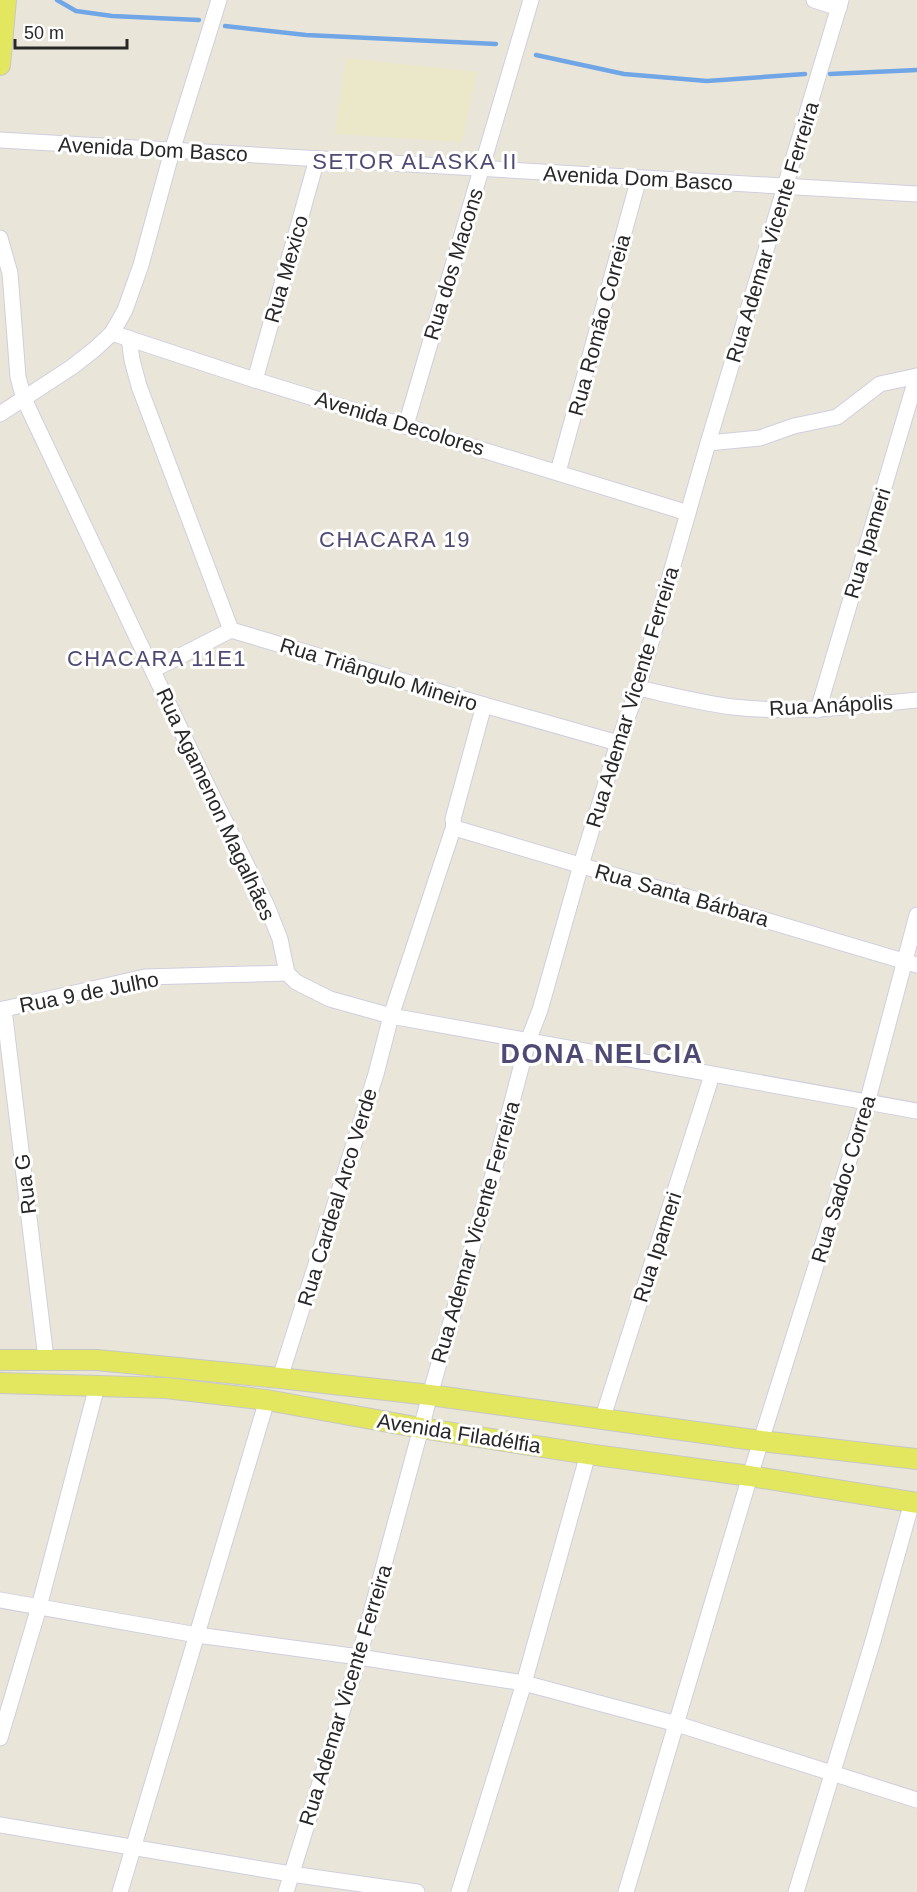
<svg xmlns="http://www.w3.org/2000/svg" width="917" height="1892" font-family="Arial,sans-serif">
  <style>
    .education { fill: #eae8c8 }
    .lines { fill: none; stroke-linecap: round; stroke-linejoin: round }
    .stream { stroke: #70a6e6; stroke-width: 4.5 }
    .minor-casing { stroke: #d0cedf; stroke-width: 17 }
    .major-casing { stroke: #c7c7c7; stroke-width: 22 }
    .minor { stroke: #fff; stroke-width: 15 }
    .major { stroke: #e2e75f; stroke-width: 20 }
    .labels { text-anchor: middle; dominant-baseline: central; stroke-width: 6; stroke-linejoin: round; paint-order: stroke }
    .street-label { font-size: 21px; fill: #272727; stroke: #fff }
    .neighbourhood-label { font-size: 22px; letter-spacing: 1.5px; fill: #4e4a74; stroke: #fff }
    .district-label { font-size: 27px; font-weight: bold; letter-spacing: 1.5px; fill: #4e4a74; stroke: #fff }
  </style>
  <rect width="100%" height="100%" fill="#e9e6d9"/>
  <polygon class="education" points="346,58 477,72 462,142 335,134"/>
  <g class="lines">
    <g class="stream">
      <polyline points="57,0 76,11 112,16 199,20"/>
      <polyline points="225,26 306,35 496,44"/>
      <polyline points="536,55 624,74 707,81 805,74"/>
      <polyline points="830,74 917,70"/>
    </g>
    <defs>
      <g id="minor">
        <polyline points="814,0 839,8"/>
        <polyline points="0,140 917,194"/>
        <polyline points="0,238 10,273 18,377 24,399 205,781 267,906 280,939 287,973 296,982 330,999 391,1016 917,1111"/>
        <polyline points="112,333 255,380 688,513"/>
        <polyline points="129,338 132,360 139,386 231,630 484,705 618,743"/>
        <polyline points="255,380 317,159"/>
        <polyline points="0,414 72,367 95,349 112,333 125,310 141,265 172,151 219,0"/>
        <polyline points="406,425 531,0"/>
        <polyline points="708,443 760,438 794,426 837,417 880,384 917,376"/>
        <polyline points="558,472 639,178"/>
        <polyline points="153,670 231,630"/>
        <path d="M 638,688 C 670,695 701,703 733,707 C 795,714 856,706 917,700"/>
        <polyline points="484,705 453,819 454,826 458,829 917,965"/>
        <polyline points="818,710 917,376"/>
        <polyline points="4,1009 46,1359"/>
        <polyline points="0,1010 145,977 287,973"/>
        <polyline points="280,1378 376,1074 391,1016 454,826"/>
        <polyline points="602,1420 712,1075"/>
        <polyline points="0,1600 197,1635 359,1657 524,1683 677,1724 917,1800"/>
        <polyline points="0,1738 39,1607 97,1386"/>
        <polyline points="0,1825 291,1874 417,1892"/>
        <polyline points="120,1892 267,1400"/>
        <polyline points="286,1892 359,1657 430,1395 492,1178 528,1041 540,1010 581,865 618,743 638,688 708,443 841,0"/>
        <polyline points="459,1892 524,1683 588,1454"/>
        <polyline points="626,1892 750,1476 867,1103 917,915"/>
        <polyline points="796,1892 873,1641 912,1502"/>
      </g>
      <g id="major">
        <polyline points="0,65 6,0"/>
        <polyline points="0,1360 97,1360 280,1378 430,1395 761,1441 917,1459"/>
        <polyline points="0,1383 166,1388 267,1400 421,1428 588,1454 750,1476 917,1503"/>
      </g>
    </defs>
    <use href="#minor" class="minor-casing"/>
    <use href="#major" class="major-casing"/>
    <use href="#minor" class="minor"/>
    <use href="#major" class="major"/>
  </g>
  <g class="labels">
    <g class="street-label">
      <text transform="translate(153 149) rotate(3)">Avenida Dom Basco</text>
      <text transform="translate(638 178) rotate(3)">Avenida Dom Basco</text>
      <text transform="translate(772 232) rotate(-73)">Rua Ademar Vicente Ferreira</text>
      <text transform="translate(453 264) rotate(-73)">Rua dos Macons</text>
      <text transform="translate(286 269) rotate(-74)">Rua Mexico</text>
      <text transform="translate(599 325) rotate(-75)">Rua Romão Correia</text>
      <text transform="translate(400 423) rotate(17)">Avenida Decolores</text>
      <text transform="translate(867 543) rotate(-73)">Rua Ipameri</text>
      <text transform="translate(379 674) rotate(17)">Rua Triângulo Mineiro</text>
      <text transform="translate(632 697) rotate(-73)">Rua Ademar Vicente Ferreira</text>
      <text transform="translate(831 705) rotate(-3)">Rua Anápolis</text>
      <text transform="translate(216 804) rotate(65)">Rua Agamenon Magalhães</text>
      <text transform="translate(682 895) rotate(16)">Rua Santa Bárbara</text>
      <text transform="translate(89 992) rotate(-11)">Rua 9 de Julho</text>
      <text transform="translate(843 1179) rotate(-73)">Rua Sadoc Correa</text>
      <text transform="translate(25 1184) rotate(-97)">Rua G</text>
      <text transform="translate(337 1197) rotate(-73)">Rua Cardeal Arco Verde</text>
      <text transform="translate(475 1232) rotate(-74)">Rua Ademar Vicente Ferreira</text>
      <text transform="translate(657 1247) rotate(-72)">Rua Ipameri</text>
      <text transform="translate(459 1433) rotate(9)">Avenida Filadélfia</text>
      <text transform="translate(345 1695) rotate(-73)">Rua Ademar Vicente Ferreira</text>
    </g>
    <g class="neighbourhood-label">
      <text x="415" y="161">SETOR ALASKA II</text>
      <text x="395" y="539">CHACARA 19</text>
      <text x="157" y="658">CHACARA 11E1</text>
    </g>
    <g class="district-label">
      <text x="602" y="1054">DONA NELCIA</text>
    </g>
  </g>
  <path d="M15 39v9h112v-9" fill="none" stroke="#272727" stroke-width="3"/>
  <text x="24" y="39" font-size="18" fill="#272727" stroke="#ffffff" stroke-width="4.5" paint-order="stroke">50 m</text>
</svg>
